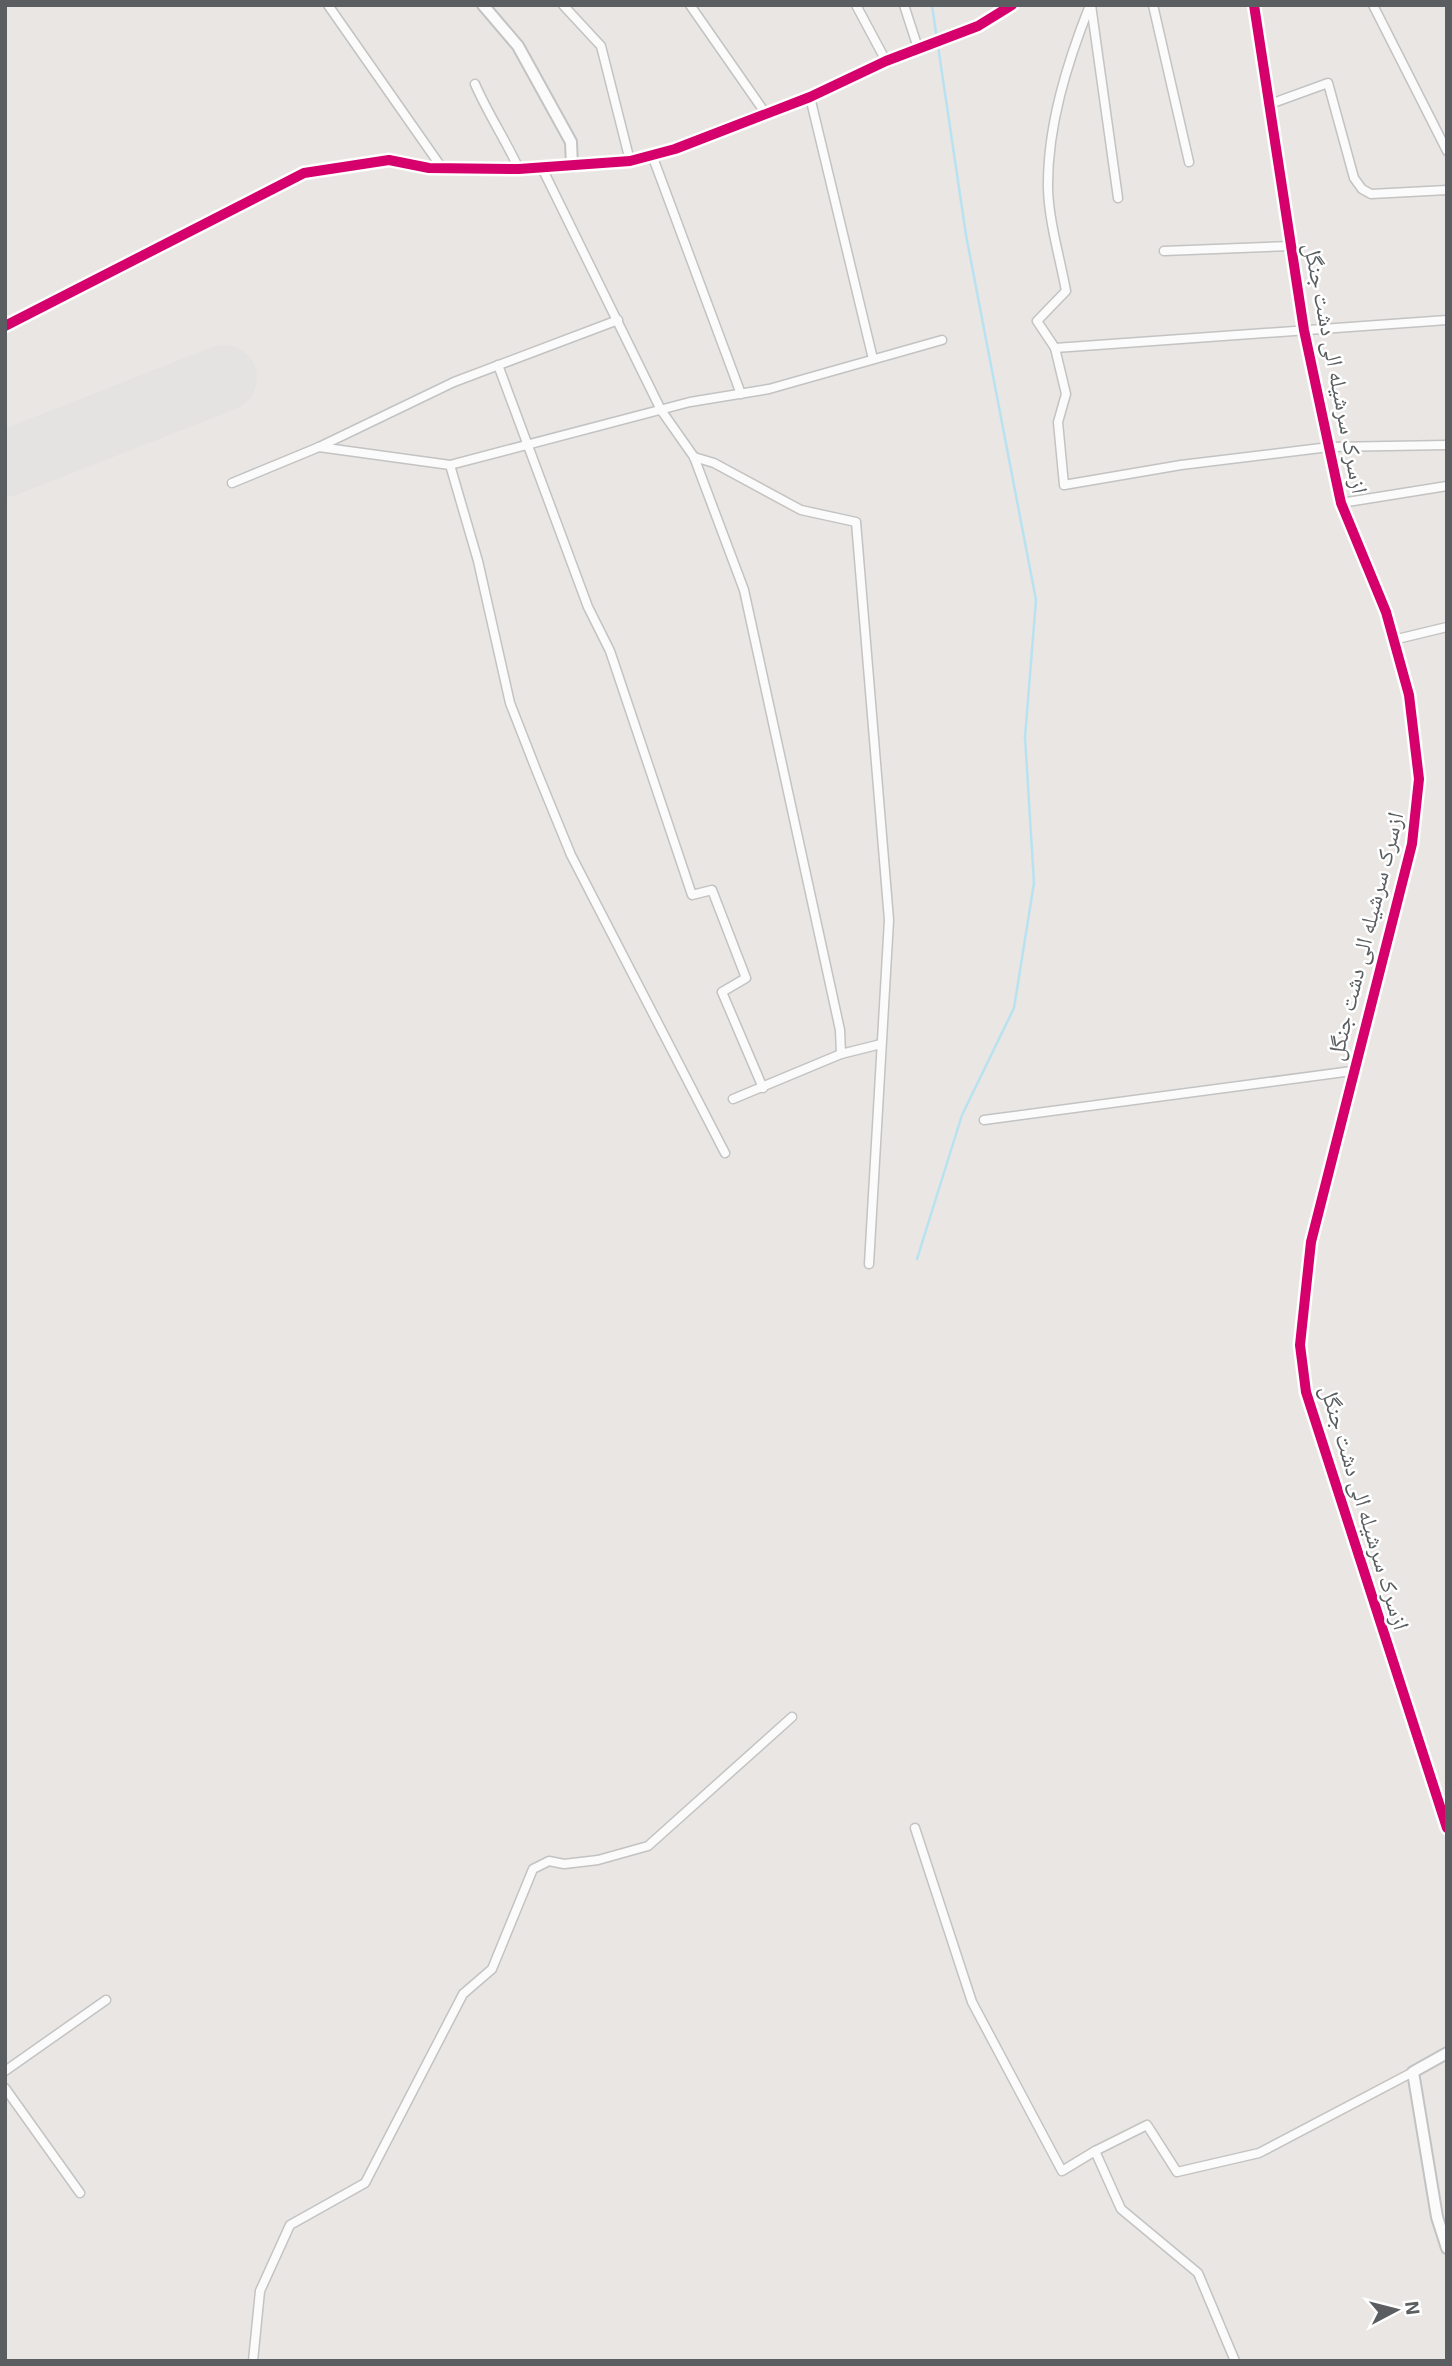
<svg xmlns="http://www.w3.org/2000/svg" width="1452" height="2366" font-family="'Exo 2','Noto Naskh Arabic',sans-serif">
  <style>
    .lines { fill: none; stroke-linecap: round; stroke-linejoin: round }
    .stream { stroke: #b9e2f1; stroke-width: 2.5 }
    .runway { stroke: #e4e3e2; stroke-width: 66 }
    .street-casing { stroke: #c3c3c3; stroke-width: 11 }
    .secondary-casing { stroke: #c3c3c3; stroke-width: 14 }
    .street { stroke: #fcfbfb; stroke-width: 8 }
    .secondary { stroke: #fcfbfb; stroke-width: 10 }
    .cycleway-casing { stroke: #fff; stroke-width: 15 }
    .cycleway { stroke: #d6006c; stroke-width: 10 }
    .labels { text-anchor: middle; dominant-baseline: central; stroke-width: 5; stroke-linejoin: round; paint-order: stroke }
    .street-label { font-size: 23px; fill: #5a5e60; stroke: #fff }
  </style>
  <rect width="100%" height="100%" fill="#e9e6e3"/>
  <g class="lines">
    <g class="stream">
      <polyline points="932,5 937,40"/>
      <polyline points="917,1259 962,1115 1014,1008 1034,883 1025,737 1036,600 966,235 938,46"/>
    </g>
    <polyline class="runway" points="5,464 224,378"/>
    <defs>
      <g id="street">
        <polyline points="328,5 442,168"/>
        <polyline points="563,5 601,46 630,161"/>
        <polyline points="690,5 766,114"/>
        <polyline points="856,5 886,61"/>
        <polyline points="904,5 918,48"/>
        <path d="M 1090,5 C 1067,63 1047,127 1048,189 C 1049,222 1060,258 1066,291 L 1037,321 L 1055,348 L 1066,394 L 1058,422 L 1064,485 L 1181,465 L 1329,447 L 1447,445"/>
        <polyline points="1091,5 1118,198"/>
        <polyline points="1153,5 1189,162"/>
        <polyline points="1373,5 1447,151"/>
        <path d="M 475,84 C 488,114 505,139 519,169"/>
        <polyline points="810,97 873,359"/>
        <polyline points="1270,104 1328,83 1354,178 1362,189 1371,194 1447,190"/>
        <polyline points="652,155 741,394"/>
        <polyline points="542,168 661,410 694,457 744,590 840,1030 841,1054"/>
        <polyline points="1164,251 1291,246"/>
        <polyline points="1055,348 1447,320"/>
        <polyline points="498,365 588,607 610,651 692,895 712,890 746,978 722,992 763,1088"/>
        <polyline points="319,447 450,465 690,402 769,389 942,340"/>
        <polyline points="694,457 714,463 801,510 856,522 889,920 869,1264"/>
        <polyline points="450,465 478,561 510,703 537,772 571,855 725,1153"/>
        <polyline points="232,483 319,447 454,382 618,320"/>
        <polyline points="1341,503 1447,486"/>
        <polyline points="1393,640 1447,627"/>
        <polyline points="733,1099 841,1054 881,1044"/>
        <polyline points="984,1120 1352,1071"/>
        <polyline points="915,1828 972,2002 1062,2171 1095,2151 1121,2209 1198,2273 1235,2361"/>
        <polyline points="5,2071 106,2000"/>
        <polyline points="5,2088 80,2193"/>
        <polyline points="1095,2151 1147,2125 1177,2172 1259,2153 1413,2072"/>
        <polyline points="253,2361 260,2291 290,2225 365,2183 463,1994 492,1969 533,1869 549,1861 564,1864 598,1860 648,1846 792,1717"/>
      </g>
      <g id="secondary">
        <polyline points="483,5 518,46 571,142 572,166"/>
        <polyline points="1254,5 1304,330 1329,447 1341,503 1386,612 1409,695 1419,779 1412,844 1311,1242 1300,1345 1306,1392 1447,1828"/>
        <polyline points="5,326 304,173 389,160 429,168 519,169 630,161 675,149 810,97 886,61 978,26 1012,5"/>
        <polyline points="1447,2053 1413,2072 1437,2217 1447,2248"/>
      </g>
    </defs>
    <use href="#street" class="street-casing"/>
    <use href="#secondary" class="secondary-casing"/>
    <use href="#street" class="street"/>
    <use href="#secondary" class="secondary"/>
    <defs>
      <g id="cycleway">
        <polyline points="1254,5 1304,330 1329,447 1341,503 1386,612 1409,695 1419,779 1412,844 1311,1242 1300,1345 1306,1392 1447,1828"/>
        <polyline points="5,326 304,173 389,160 429,168 519,169 630,161 675,149 810,97 886,61 978,26 1012,5"/>
      </g>
    </defs>
    <use href="#cycleway" class="cycleway-casing"/>
    <use href="#cycleway" class="cycleway"/>
  </g>
  <g class="labels">
    <g class="street-label">
      <text transform="translate(1337 368) rotate(79)">ازسرک سرشیله الی دشت جنگل</text>
      <text transform="translate(1364 936) rotate(-76)">ازسرک سرشیله الی دشت جنگل</text>
      <text transform="translate(1366 1507) rotate(73)">ازسرک سرشیله الی دشت جنگل</text>
    </g>
  </g>
  <rect width="1452" height="2366" fill="none" stroke="#5a5e60" stroke-width="14"/>
  <g transform="translate(1396 2310) rotate(83)" stroke="#ffffff" stroke-width="5" paint-order="stroke">
  <path d="M0-5L12 26L0 18L-12 26Z" fill="#5a5e60"/>
  <text y="-10" font-size="19" font-weight="bold" text-anchor="middle" fill="#5a5e60">N</text>
  </g>
</svg>
